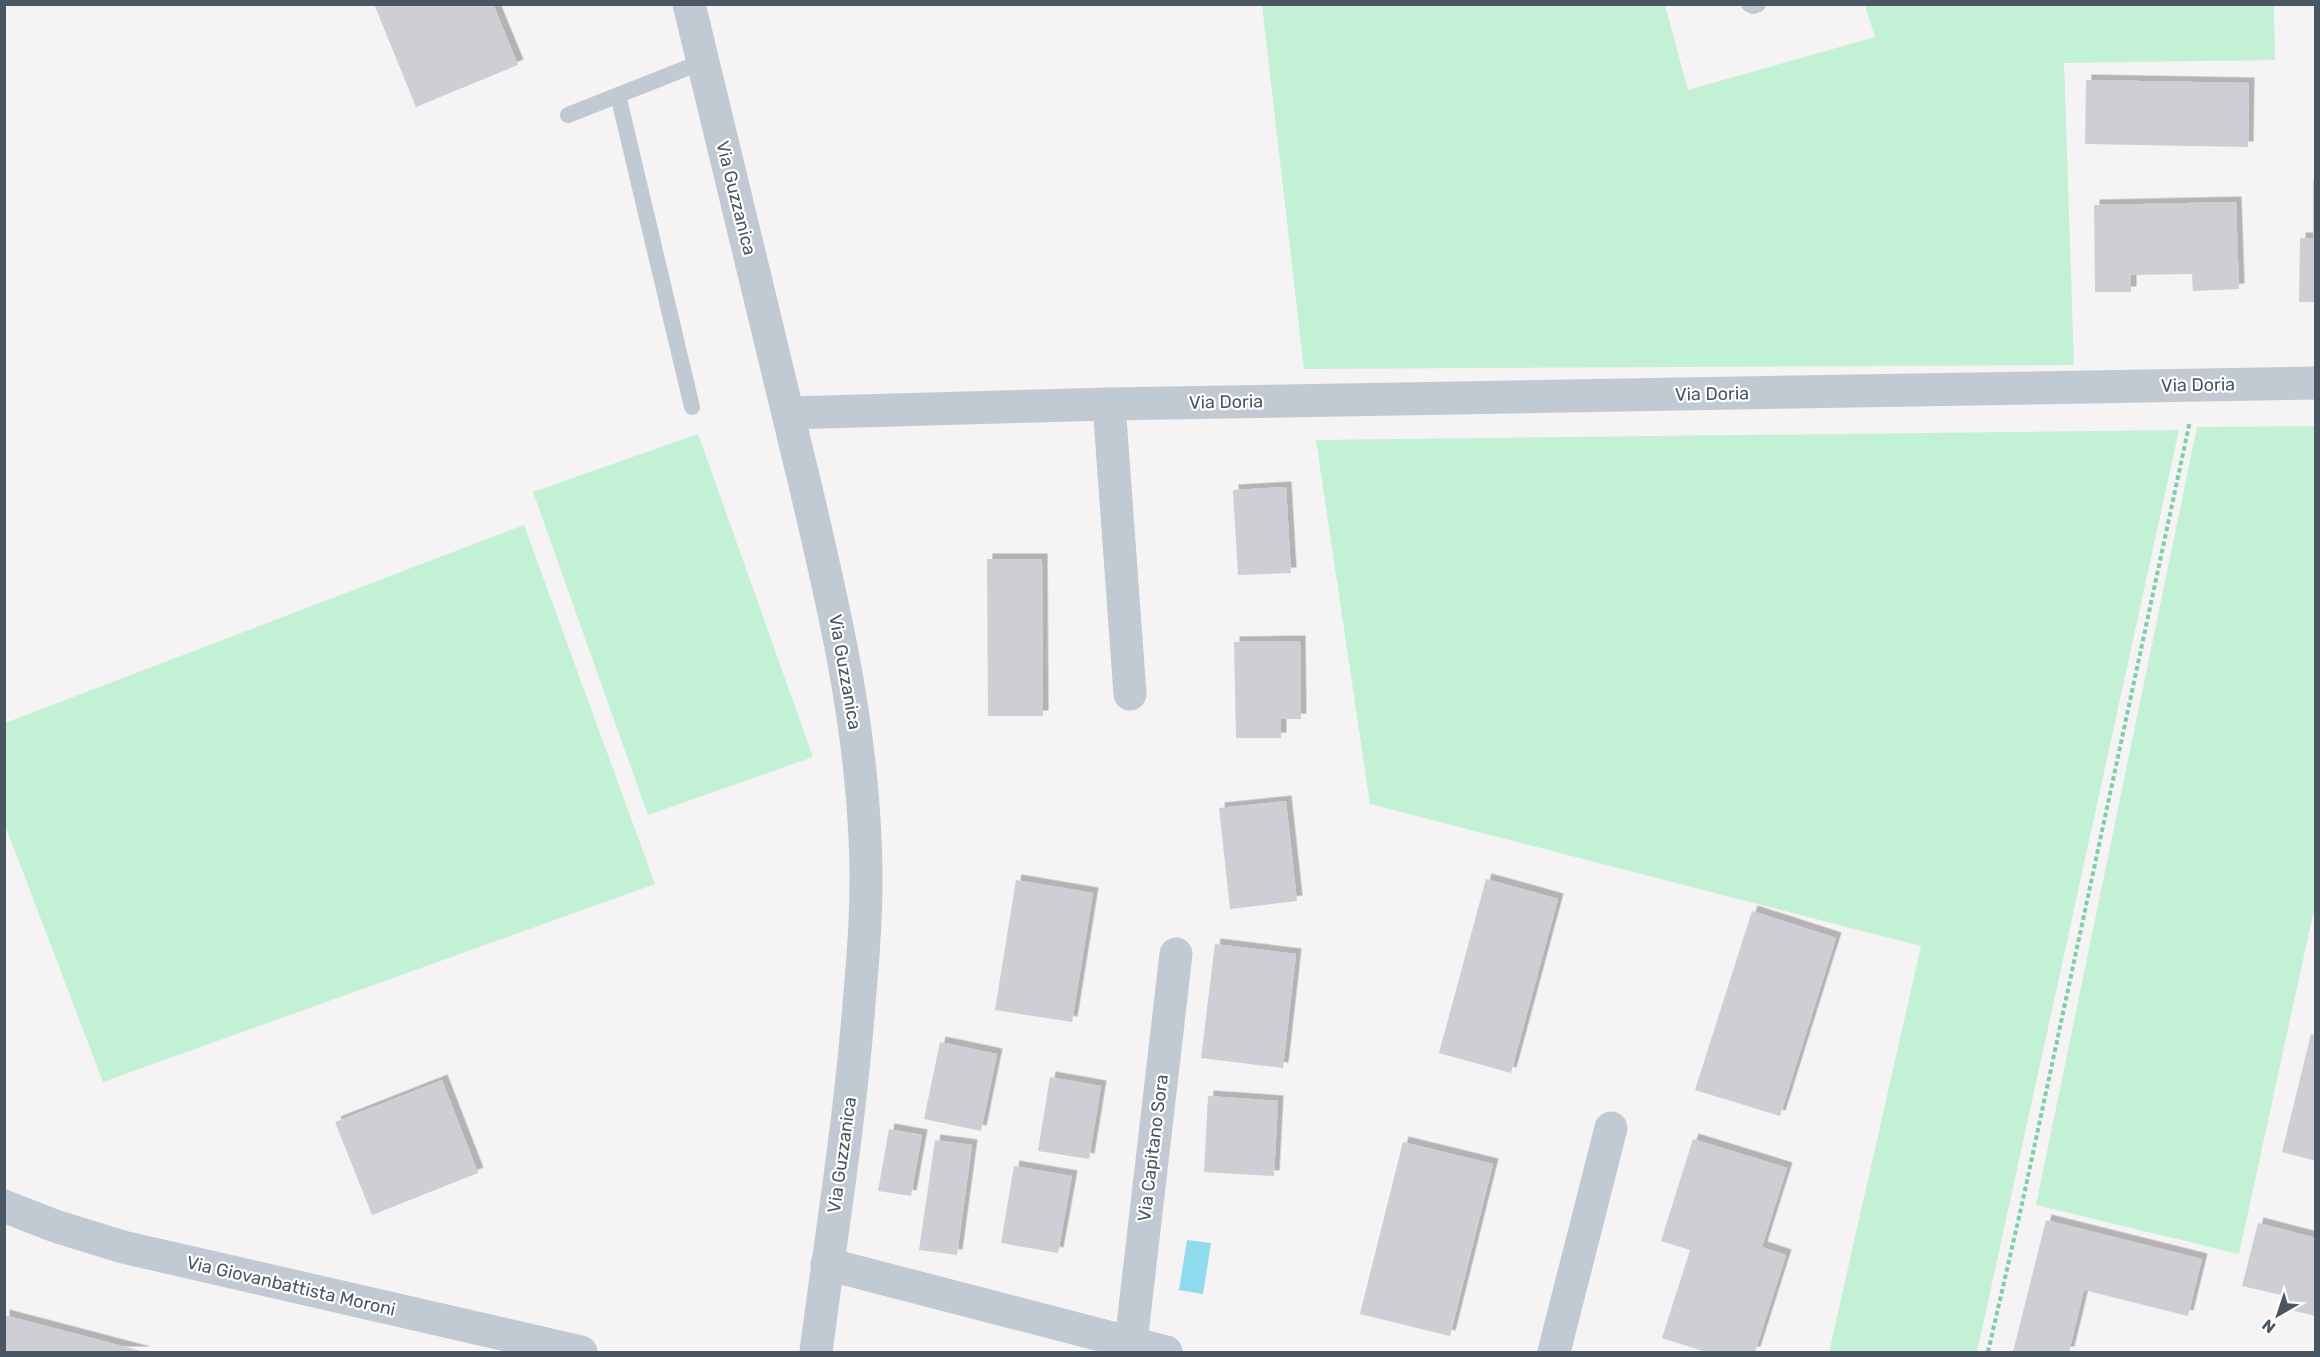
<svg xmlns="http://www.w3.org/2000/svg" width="2320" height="1357" font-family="Rubik,sans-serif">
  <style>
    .green { fill: #c3f1d5 }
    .water { fill: #90daee }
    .building { fill: #cdcfd5; filter: url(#shadow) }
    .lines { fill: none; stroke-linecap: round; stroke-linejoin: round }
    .path { stroke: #7ad0a6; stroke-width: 4; stroke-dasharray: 4.5 3; stroke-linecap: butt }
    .service { stroke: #c1cad2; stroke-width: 16 }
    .minor { stroke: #c1cad2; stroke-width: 33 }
    .tertiary { stroke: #c1cad2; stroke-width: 33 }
    .labels { text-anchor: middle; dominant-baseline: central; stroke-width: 4.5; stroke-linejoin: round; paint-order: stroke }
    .street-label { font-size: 18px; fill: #4a5661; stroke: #fff }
  </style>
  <defs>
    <filter id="shadow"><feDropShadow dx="5.5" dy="-5.5" stdDeviation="0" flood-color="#0004"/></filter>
  </defs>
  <rect width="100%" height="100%" fill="#f5f3f3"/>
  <g class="green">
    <polygon points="1262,5 1665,5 1688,90 1875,37 1865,5 2274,5 2275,60 2064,63 2074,365 1304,369"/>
    <polygon points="2315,426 2315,905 2239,1254 2036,1205 2197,427"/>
    <polygon points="2179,430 1977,1352 1829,1352 1921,946 1370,804 1316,440"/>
    <polygon points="698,434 813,757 648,815 533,492"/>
    <polygon points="524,525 655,884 103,1082 5,825 5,723"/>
  </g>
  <polygon class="water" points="1187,1240 1211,1243 1203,1294 1179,1290"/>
  <g class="building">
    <polygon points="374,4 493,4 518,65 416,107"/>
    <polygon points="2086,80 2249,83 2248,147 2085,144"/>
    <polygon points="2313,180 2316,180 2316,302 2299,302 2300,238 2313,238"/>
    <polygon points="2236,202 2239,289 2193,291 2192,274 2131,275 2131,292 2095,292 2094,205"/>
    <polygon points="1286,487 1291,573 1238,575 1233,490"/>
    <polygon points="987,559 1042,559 1043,716 988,716"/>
    <polygon points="1300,641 1301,719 1281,719 1281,738 1236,738 1234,642"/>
    <polygon points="1286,801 1297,901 1230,909 1219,808"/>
    <polygon points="1486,879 1558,899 1511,1073 1439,1053"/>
    <polygon points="1016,880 1093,893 1072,1022 995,1010"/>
    <polygon points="1752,911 1836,938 1780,1116 1695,1090"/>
    <polygon points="1215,944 1296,954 1283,1068 1201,1058"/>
    <polygon points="2311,1034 2316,1035 2316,1161 2282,1152"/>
    <polygon points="940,1042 997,1054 981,1131 924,1119"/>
    <polygon points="1050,1077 1101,1086 1089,1159 1038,1151"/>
    <polygon points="442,1080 478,1173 372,1215 335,1122"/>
    <polygon points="1208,1096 1278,1101 1274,1176 1204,1172"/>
    <polygon points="889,1129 922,1135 911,1196 878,1191"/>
    <polygon points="1693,1139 1787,1168 1762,1247 1786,1255 1755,1352 1706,1352 1662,1338 1690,1250 1661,1241"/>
    <polygon points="935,1140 972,1145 957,1255 919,1250"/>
    <polygon points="1403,1142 1493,1164 1450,1336 1360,1314"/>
    <polygon points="1014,1166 1072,1176 1058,1253 1001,1243"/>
    <polygon points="2046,1220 2202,1259 2188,1316 2084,1290 2069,1352 2013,1352"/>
    <polygon points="2258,1223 2316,1238 2315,1316 2283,1308 2286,1296 2242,1286"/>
    <polygon points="4,1315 145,1352 4,1352"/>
  </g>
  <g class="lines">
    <polyline class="path" points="1988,1352 2022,1204 2190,421"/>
    <g class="service">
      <polyline points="1749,4 1753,6 1758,4"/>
      <polyline points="618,95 692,407"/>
      <polyline points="568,115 702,62"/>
    </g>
    <g class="minor">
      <polyline points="1109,404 1130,694"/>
      <polyline points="789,413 1109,404 2316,383"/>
      <polyline points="4,1206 55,1226 123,1247 581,1352"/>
      <polyline points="827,1264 1166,1352"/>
      <polyline points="1131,1342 1176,954"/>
      <polyline points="1554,1352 1611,1128"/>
    </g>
    <path class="tertiary" d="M 689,4 C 726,163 767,321 804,480 C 832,599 860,716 865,839 C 868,894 864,949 859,1004 C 850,1121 831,1236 816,1352"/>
  </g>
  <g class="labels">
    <g class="street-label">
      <text transform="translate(736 198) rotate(76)">Via Guzzanica</text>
      <text transform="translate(2198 385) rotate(-1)">Via Doria</text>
      <text transform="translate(1712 394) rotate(-1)">Via Doria</text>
      <text transform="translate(1226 402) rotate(-1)">Via Doria</text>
      <text transform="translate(845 672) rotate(80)">Via Guzzanica</text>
      <text transform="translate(1153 1148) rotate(-83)">Via Capitano Sora</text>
      <text transform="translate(842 1155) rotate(-82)">Via Guzzanica</text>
      <text transform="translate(291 1286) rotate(13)">Via Giovanbattista Moroni</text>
    </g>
  </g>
  <rect width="2320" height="1357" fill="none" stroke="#4a5661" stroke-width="12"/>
  <g transform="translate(2278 1315) rotate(219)" stroke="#ffffff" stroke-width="4.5" paint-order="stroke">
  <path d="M0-4.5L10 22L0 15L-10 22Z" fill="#4a5661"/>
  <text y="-9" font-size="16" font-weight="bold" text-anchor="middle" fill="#4a5661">N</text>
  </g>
</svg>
